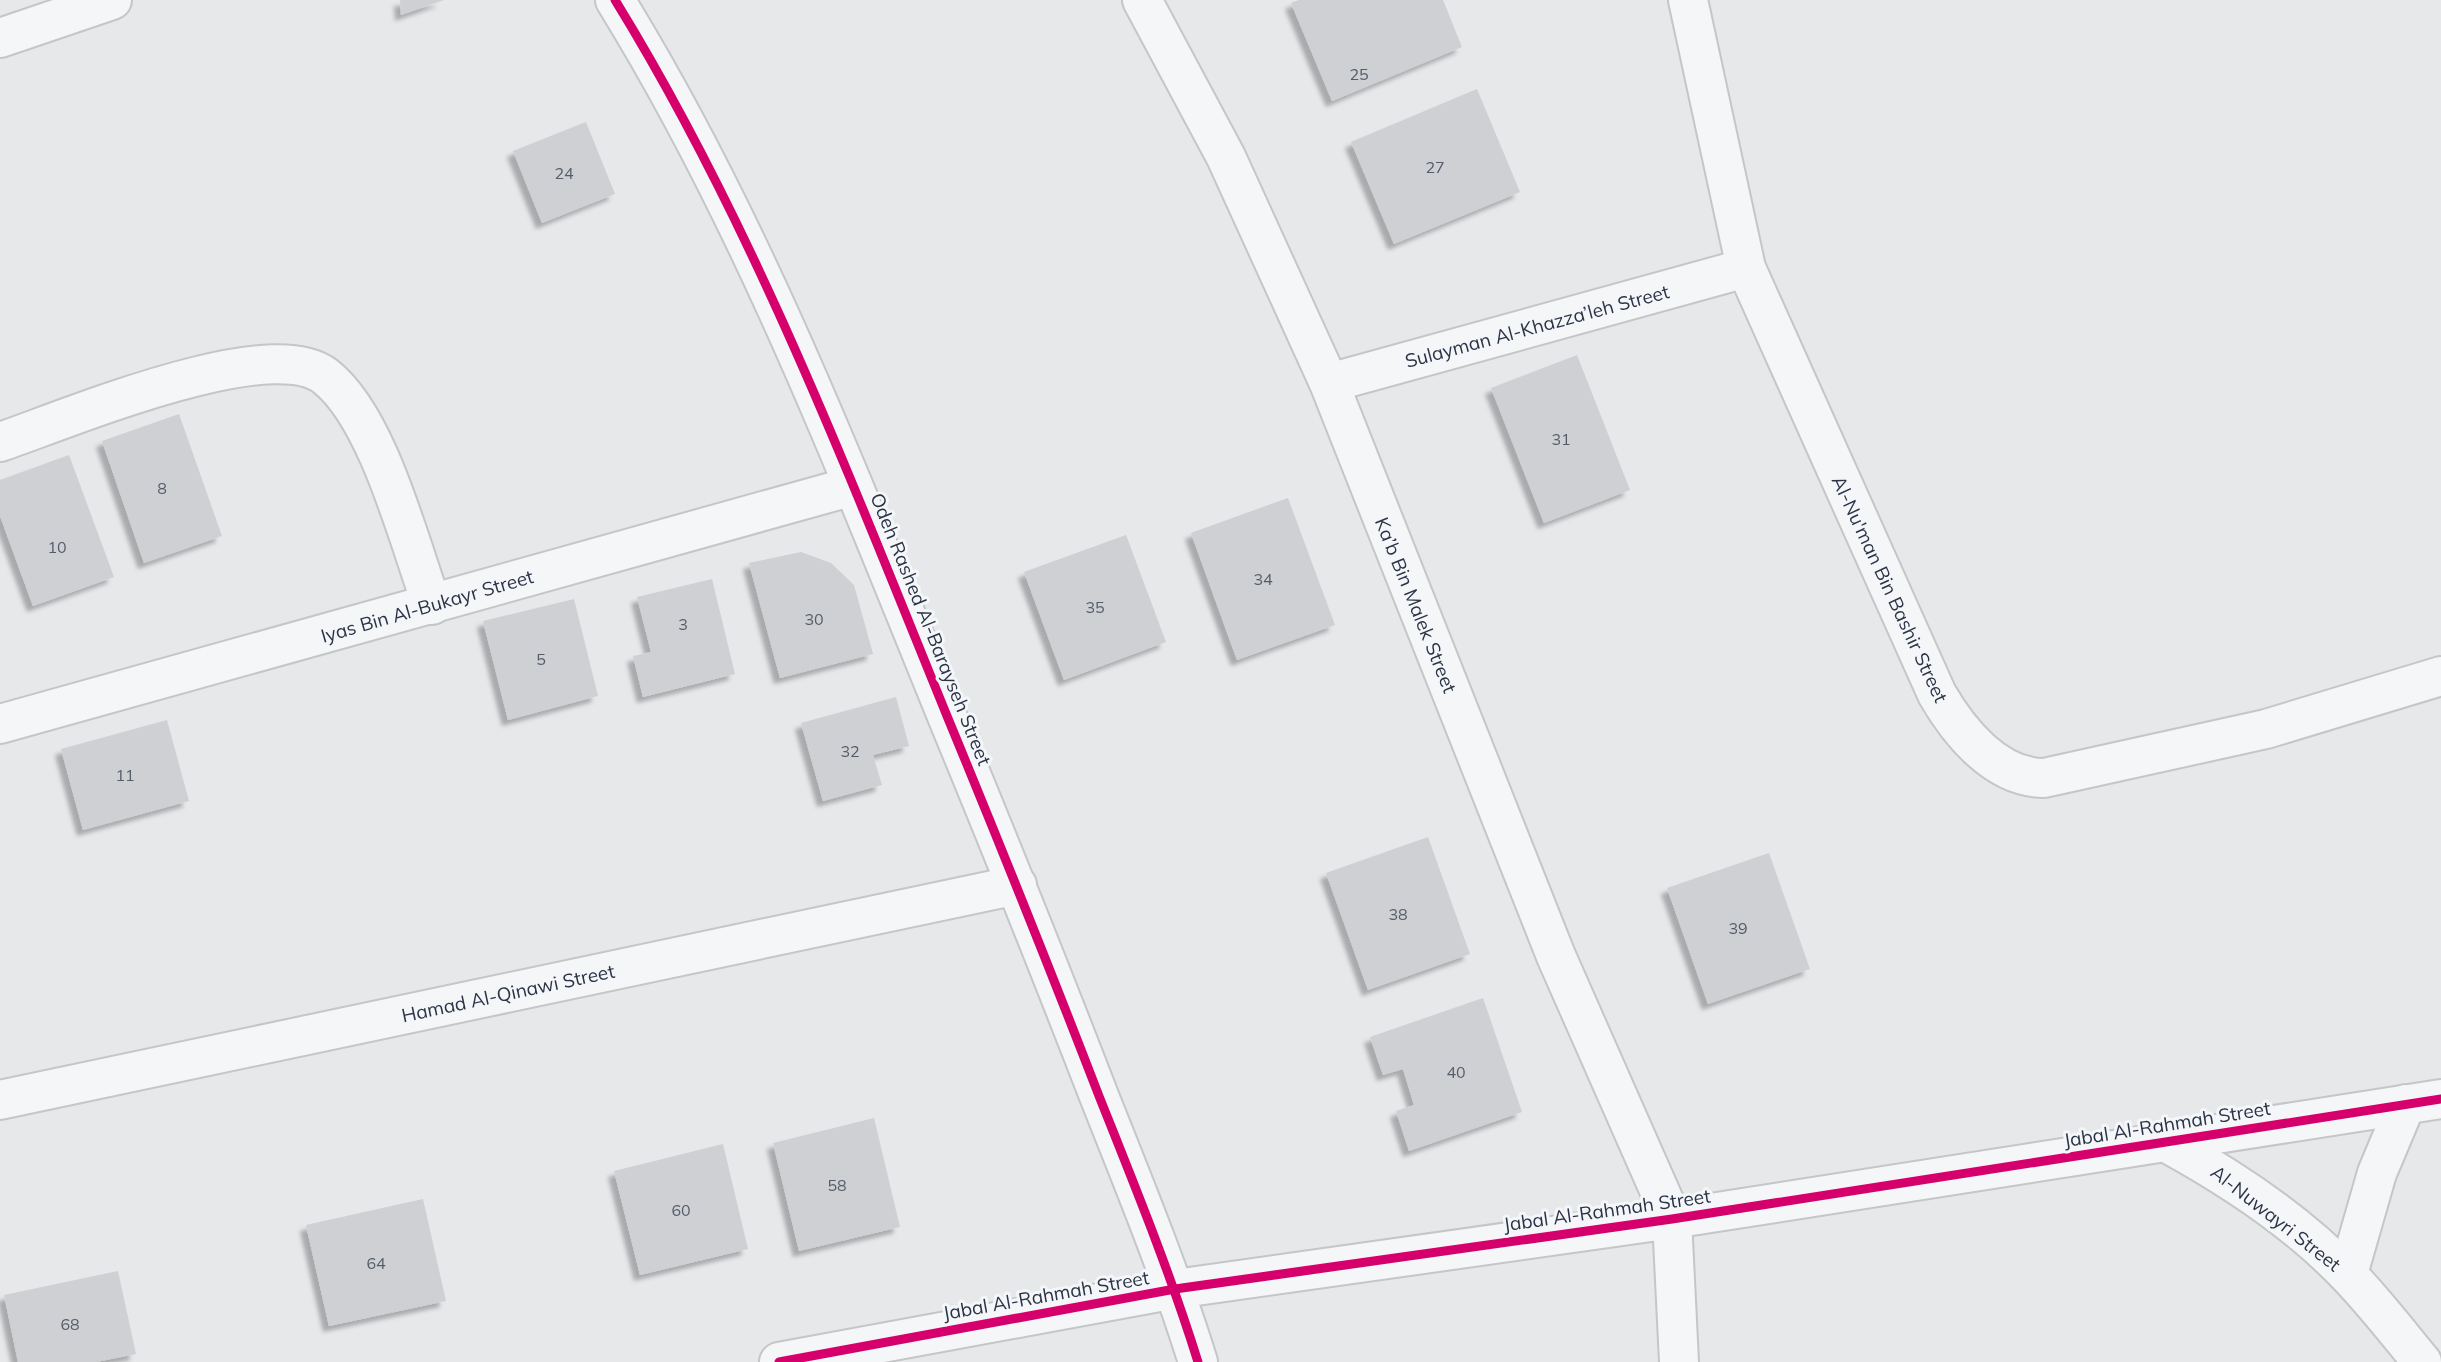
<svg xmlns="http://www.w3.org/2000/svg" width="2441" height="1362" font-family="Mulish,sans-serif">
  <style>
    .building { fill: #ced0d3; filter: url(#shadow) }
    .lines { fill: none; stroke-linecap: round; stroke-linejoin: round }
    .minor-casing { stroke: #c4c6c8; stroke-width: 42 }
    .tertiary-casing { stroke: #c4c6c8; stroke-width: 42 }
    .minor { stroke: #f5f6f7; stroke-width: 38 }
    .tertiary { stroke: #f5f6f7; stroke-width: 38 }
    .cycleway-casing { stroke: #f4f6f9; stroke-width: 13 }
    .cycleway { stroke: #d6006c; stroke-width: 9 }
    .labels { text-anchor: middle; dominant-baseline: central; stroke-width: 6; stroke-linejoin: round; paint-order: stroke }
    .number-label { font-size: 16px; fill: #545c69 }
    .street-label { font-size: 19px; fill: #2b3445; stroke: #f4f6f9 }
  </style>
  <defs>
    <filter id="shadow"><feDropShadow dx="-6" dy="6" stdDeviation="2" flood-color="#0004"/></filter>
  </defs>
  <rect width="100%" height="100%" fill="#e6e8ea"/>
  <g class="building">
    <polygon points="400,0 444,0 401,15"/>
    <polygon points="1299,0 1443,0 1462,47 1332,101 1291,3"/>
    <polygon points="1477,89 1520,192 1394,244 1351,142"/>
    <polygon points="586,122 615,194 542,223 513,151"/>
    <polygon points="1577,355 1630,490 1544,523 1491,388"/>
    <polygon points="179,414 222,536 144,563 102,441"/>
    <polygon points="69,455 114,577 33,606 0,516 0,480"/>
    <polygon points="1288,498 1335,625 1237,660 1191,533"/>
    <polygon points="1126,535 1166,642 1064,680 1024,572"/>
    <polygon points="801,552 831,563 854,585 873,654 780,678 749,563"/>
    <polygon points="712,579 735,674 643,697 633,656 651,652 637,597"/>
    <polygon points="574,599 598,696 508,720 483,621"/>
    <polygon points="896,697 909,746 873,755 882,785 823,801 801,723"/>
    <polygon points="167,720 189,801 83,830 61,749"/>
    <polygon points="1428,837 1470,954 1368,990 1326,873"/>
    <polygon points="1769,853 1810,969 1708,1004 1667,888"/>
    <polygon points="1483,998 1522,1112 1409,1151 1396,1111 1414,1105 1403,1069 1383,1075 1370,1037"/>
    <polygon points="874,1118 900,1227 799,1251 773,1143"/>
    <polygon points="723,1144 748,1249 640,1275 614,1171"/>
    <polygon points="423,1199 446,1301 329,1326 306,1225"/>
    <polygon points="118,1271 136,1354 96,1362 18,1362 4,1295"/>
  </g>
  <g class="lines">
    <defs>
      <g id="minor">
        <path d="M 615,0 C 753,224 848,473 947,716 C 999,842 1050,969 1099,1096 C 1134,1184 1170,1272 1198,1362"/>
        <path d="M 1688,0 L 1746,268 L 1937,694 C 1959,732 1996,778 2044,778 L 2266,729 L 2441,676"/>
        <polyline points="0,38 112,0"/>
        <polyline points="1329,383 1746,268"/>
        <path d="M 0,442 C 65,420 269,333 325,376 C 378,417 409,542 432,605"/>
        <polyline points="0,724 853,486"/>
        <polyline points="0,1100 1017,885"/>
        <path d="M 2167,1143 C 2231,1178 2298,1222 2349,1276 C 2375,1303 2398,1333 2422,1362"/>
        <polyline points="1672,1219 1679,1362"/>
        <polyline points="2348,1274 2377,1173 2406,1104"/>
      </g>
      <g id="tertiary">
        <polyline points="1142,0 1226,157 1329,383 1556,956 1672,1219"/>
        <polyline points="779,1362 1175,1289 1672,1219 2441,1099"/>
      </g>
    </defs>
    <use href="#minor" class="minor-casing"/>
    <use href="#tertiary" class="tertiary-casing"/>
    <use href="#minor" class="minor"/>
    <use href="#tertiary" class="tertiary"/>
    <defs>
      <g id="cycleway">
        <path d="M 615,0 C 753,224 848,473 947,716 C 999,842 1050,969 1099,1096 C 1134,1184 1170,1272 1198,1362"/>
        <polyline points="779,1362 1175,1289 1672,1219 2441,1099"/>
      </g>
    </defs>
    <use href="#cycleway" class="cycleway-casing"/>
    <use href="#cycleway" class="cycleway"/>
  </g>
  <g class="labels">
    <g class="number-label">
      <text x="1359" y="74">25</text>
      <text x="1435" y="167">27</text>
      <text x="564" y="173">24</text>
      <text x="1561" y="439">31</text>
      <text x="162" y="488">8</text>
      <text x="57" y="547">10</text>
      <text x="1263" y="579">34</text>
      <text x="1095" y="607">35</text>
      <text x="814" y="619">30</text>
      <text x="683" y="624">3</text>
      <text x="541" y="659">5</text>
      <text x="850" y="751">32</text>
      <text x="125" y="775">11</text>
      <text x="1398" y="914">38</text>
      <text x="1738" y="928">39</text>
      <text x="1456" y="1072">40</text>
      <text x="837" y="1185">58</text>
      <text x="681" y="1210">60</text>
      <text x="376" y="1263">64</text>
      <text x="70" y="1324">68</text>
    </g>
    <g class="street-label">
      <text transform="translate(1537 326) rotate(-15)">Sulayman Al-Khazza’leh Street</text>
      <text transform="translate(1890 589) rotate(65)">Al-Nu'man Bin Bashir Street</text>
      <text transform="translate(1416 605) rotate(68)">Ka’b Bin Malek Street</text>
      <text transform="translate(427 606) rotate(-16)">Iyas Bin Al-Bukayr Street</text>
      <text transform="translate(931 629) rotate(68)">Odeh Rashed Al-Barayseh Street</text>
      <text transform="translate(508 993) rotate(-12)">Hamad Al-Qinawi Street</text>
      <text transform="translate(2167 1124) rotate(-9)">Jabal Al-Rahmah Street</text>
      <text transform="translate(1607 1210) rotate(-8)">Jabal Al-Rahmah Street</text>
      <text transform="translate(2276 1218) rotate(38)">Al-Nuwayri Street</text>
      <text transform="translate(1046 1295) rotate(-10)">Jabal Al-Rahmah Street</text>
    </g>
  </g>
</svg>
